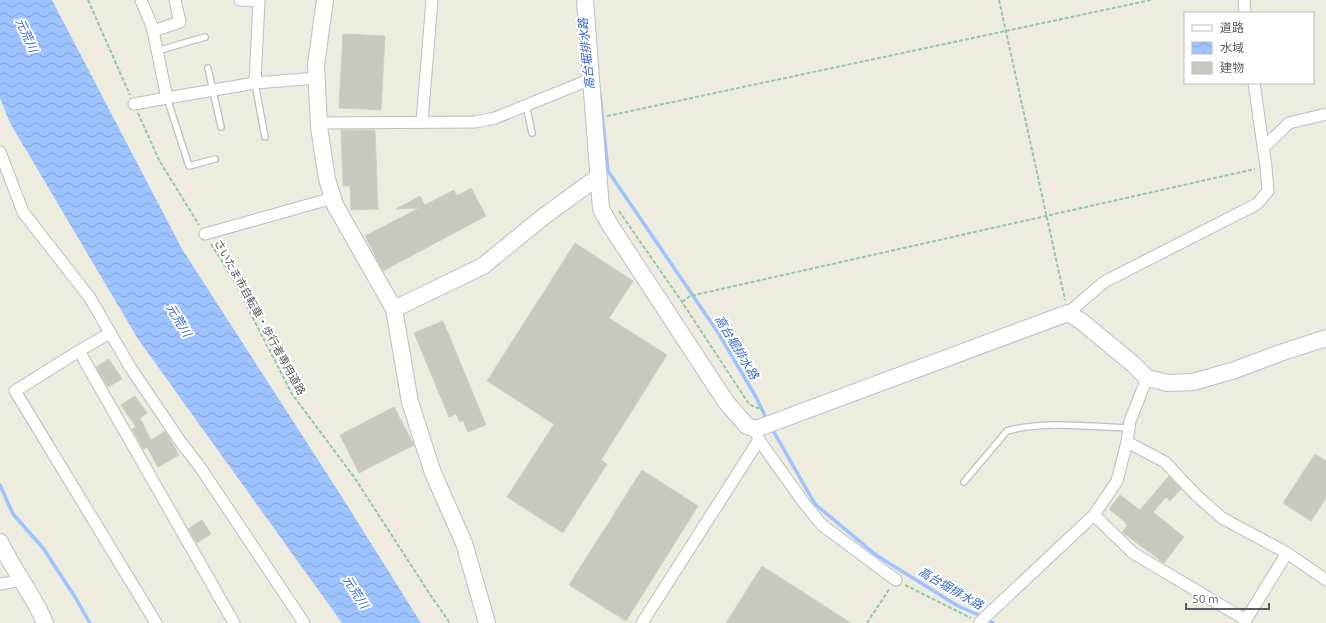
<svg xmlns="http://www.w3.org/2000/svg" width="1326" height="623" font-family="Ubuntu,'Noto Sans JP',sans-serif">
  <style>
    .water { fill: url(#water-waves) }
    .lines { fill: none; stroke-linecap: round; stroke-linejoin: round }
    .stream { stroke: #9dc4ff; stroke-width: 3.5 }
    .building { fill: #cac8be; stroke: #d2cfbd }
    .lane-casing { stroke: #bcbec5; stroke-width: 8 }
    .street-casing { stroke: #bcbec5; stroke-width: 13 }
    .secondary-casing { stroke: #bcbec7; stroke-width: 18 }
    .path { stroke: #91c9aa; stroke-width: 2; stroke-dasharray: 4 2; stroke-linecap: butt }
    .lane { stroke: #fff; stroke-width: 5.5 }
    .street { stroke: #fff; stroke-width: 11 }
    .secondary { stroke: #fff; stroke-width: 16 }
    .labels { text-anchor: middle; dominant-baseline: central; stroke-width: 4; stroke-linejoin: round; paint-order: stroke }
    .street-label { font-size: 11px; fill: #585b62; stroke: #fff }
    .water-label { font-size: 12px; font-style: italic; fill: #3466ce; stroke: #fff }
  </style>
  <defs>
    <pattern id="water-waves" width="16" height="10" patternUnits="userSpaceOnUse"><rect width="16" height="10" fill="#9dc4ff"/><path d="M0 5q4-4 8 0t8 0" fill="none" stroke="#83a2d2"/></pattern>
  </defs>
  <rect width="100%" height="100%" fill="#edecdf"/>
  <polygon class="water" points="0,0 52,0 182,249 340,494 421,623 342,623 138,339 10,123 0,98"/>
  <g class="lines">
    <g class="stream">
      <polyline points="600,95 608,171 719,334 756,397 767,420"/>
      <polyline points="771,427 815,504 876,555 958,606 981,616 993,623"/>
      <polyline points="0,485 13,514 43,548 75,597 90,623"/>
    </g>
  </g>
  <g class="building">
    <polygon points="343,34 385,36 381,110 339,108"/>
    <polygon points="341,130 375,130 378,209 351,210 350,186 343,186"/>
    <polygon points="471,188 486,216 383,271 365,236 419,208 396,209 420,196 425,205 454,190 457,196"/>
    <polygon points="575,243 633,281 609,318 667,355 601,460 607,464 563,533 507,497 554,424 487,381"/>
    <polygon points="443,321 486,425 468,432 463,420 460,422 456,414 449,417 414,333"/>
    <polygon points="109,359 122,379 108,387 96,367"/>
    <polygon points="135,396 147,413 140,418 151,440 165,431 179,455 158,467 147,447 143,449 132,429 136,427 121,405"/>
    <polygon points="394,407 414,445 359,473 340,435"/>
    <polygon points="1315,454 1326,461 1326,498 1311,521 1283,503"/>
    <polygon points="642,470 698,506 626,621 569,585"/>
    <polygon points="1169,476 1181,489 1170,501 1166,497 1153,512 1184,537 1164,563 1122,532 1127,526 1126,525 1126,523 1109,509 1120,495 1140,510"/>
    <polygon points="202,520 211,534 197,543 188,529"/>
    <polygon points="762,566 851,623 726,623"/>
  </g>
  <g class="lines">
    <defs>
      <g id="lane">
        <polyline points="157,51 205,37"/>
        <polyline points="208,68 221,127"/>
        <polyline points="255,83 265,137"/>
        <polyline points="167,98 189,166 215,159"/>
        <polyline points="526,105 532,133"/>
        <path d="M 964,482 L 1007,431 C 1045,420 1090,427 1129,428"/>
      </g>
      <g id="street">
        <polyline points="141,0 152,26 167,98 255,83 317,78"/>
        <polyline points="240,0 259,1 255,83"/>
        <polyline points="1244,0 1245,13"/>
        <polyline points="153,31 180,22 175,0"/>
        <polyline points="134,104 167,98"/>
        <polyline points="422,122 432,0"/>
        <polyline points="319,123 475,122 495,118 591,79"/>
        <polyline points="1263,148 1289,123 1326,114"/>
        <polyline points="0,152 23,212 90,298 130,367 180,441 200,467 304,623"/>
        <polyline points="205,234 333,198"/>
        <polyline points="1068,313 1104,282 1257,204 1268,191 1266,167 1254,83"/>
        <polyline points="110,333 79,351 234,623"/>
        <polyline points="79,351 15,391 156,623"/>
        <polyline points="757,435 759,440 804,503 822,525 896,580"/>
        <polyline points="1127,442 1165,462 1196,495 1222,518 1287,553 1326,580"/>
        <polyline points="1094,515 1133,553 1246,620"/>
        <polyline points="0,584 22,580"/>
        <polyline points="980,622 1094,515 1117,481 1127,442 1130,421 1147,378"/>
        <polyline points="642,623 759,440"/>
        <polyline points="1244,623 1287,553"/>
      </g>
      <g id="secondary">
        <polyline points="325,0 316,65 319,127 327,179 335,205 394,309 410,402 433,473 464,543 487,623"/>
        <polyline points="585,0 601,209 610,225 726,402 747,426 756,429 1068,313 1081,321 1133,364 1147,378 1168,383 1193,382 1235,370 1280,353 1326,338"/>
        <polyline points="394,309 483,266 543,217 598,177"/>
        <path d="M 0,542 C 13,570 33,594 45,623"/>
      </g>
    </defs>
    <use href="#lane" class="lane-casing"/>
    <use href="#street" class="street-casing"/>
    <use href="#secondary" class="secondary-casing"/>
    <g class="path">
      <polyline points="88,0 130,95"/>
      <polyline points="999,0 1065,300"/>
      <polyline points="138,113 159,160 199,225"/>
      <polyline points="607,116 1151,0"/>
      <polyline points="619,211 682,302 749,404 764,411"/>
      <polyline points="211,244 233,279 292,394 354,477 433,599 450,623"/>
      <polyline points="682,302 690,296 1255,169"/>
      <polyline points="905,585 971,618"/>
      <polyline points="867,623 890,588"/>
    </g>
    <use href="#lane" class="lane"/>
    <use href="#street" class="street"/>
    <use href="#secondary" class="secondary"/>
  </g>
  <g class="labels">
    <g class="street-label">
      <text transform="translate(260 317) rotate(61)">さいたま市自転車・歩行者専用道路</text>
    </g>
    <g class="water-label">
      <text transform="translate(27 35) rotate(66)">元荒川</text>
      <text transform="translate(586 54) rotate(-96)">高台堀排水路</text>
      <text transform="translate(179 320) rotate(59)">元荒川</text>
      <text transform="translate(737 347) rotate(59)">高台堀排水路</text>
      <text transform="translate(951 588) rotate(30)">高台堀排水路</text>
      <text transform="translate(356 592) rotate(57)">元荒川</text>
    </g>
  </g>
  <rect x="1184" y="12" width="130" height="72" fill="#ffffff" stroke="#bcbdc0"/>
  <rect x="1192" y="25" width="20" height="6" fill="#ffffff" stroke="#bcbdc0"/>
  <text x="1220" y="32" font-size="12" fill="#585b62">道路</text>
  <rect x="1192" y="42" width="20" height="12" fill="url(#water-waves)" stroke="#bcbdc0"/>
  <text x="1220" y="52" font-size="12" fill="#585b62">水域</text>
  <rect x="1192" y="62" width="20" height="12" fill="#cac8be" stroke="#bcbdc0"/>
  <text x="1220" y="72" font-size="12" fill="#585b62">建物</text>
  <path d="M1186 603v6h83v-6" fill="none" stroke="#585b62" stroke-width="2"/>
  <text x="1192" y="603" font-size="12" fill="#585b62" stroke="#ffffff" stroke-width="3" paint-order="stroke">50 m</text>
</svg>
